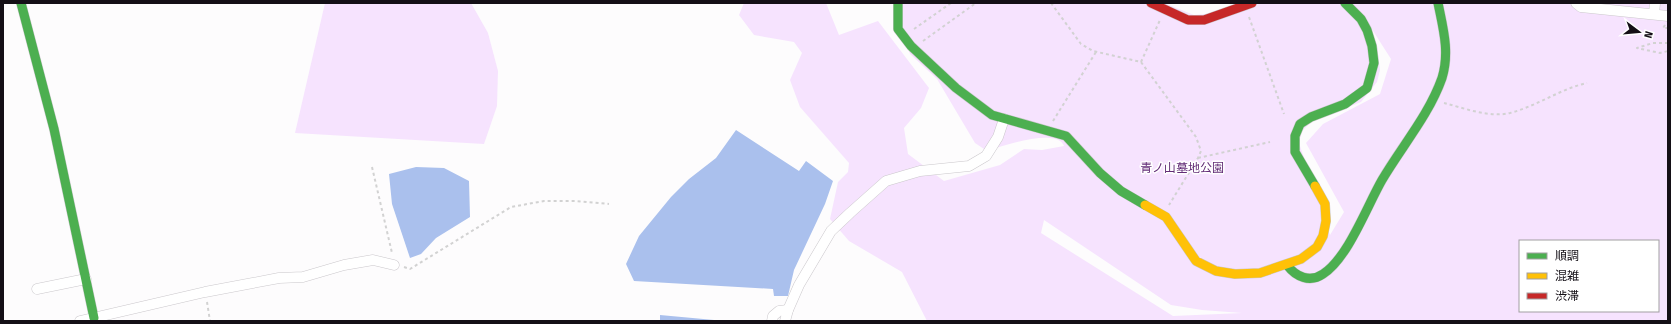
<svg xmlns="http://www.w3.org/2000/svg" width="1671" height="324" font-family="'Fira Sans Condensed','Noto Sans JP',sans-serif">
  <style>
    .green { fill: #f6e3fe; fill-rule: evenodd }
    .water { fill: #aac0ed }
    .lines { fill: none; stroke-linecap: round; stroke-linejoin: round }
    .street-casing { stroke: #cbc8cc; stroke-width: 11 }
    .fast-casing { stroke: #cbc8cc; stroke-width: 10 }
    .slow-casing { stroke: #cbc8cc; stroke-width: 10 }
    .jam-casing { stroke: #cbc8cc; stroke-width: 10 }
    .path { stroke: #d2d2d2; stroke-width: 2; stroke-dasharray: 3 3; stroke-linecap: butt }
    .street { stroke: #fff; stroke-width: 10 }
    .fast { stroke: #4caf50; stroke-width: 9 }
    .slow { stroke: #ffc107; stroke-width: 9 }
    .jam { stroke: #c62828; stroke-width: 9 }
    .labels { text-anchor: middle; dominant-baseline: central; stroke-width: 3; stroke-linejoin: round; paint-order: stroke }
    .park-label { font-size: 12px; fill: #622c76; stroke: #fff }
  </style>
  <rect width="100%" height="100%" fill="#fdfcfd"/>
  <g class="green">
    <polygon points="325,3 471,3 488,33 498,71 497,106 484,144 295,133"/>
    <path d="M 744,3 L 826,3 L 839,35 L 878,21 L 929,88 L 921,108 L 904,128 L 908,154 L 944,181 L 1000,165 L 1024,149 L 1042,150 L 1064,146 C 1063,144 1062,142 1060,141 C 1047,131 1001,146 987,151 L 975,143 L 937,79 L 910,54 L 893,3 L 1164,3 L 1194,15 L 1215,13 L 1238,3 L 1668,3 L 1668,321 L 927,321 L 902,272 L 849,241 L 830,219 L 838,182 L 848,172 L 849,163 L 800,107 L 790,80 L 802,53 L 794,42 L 754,35 L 739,15 ZM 1368,23 L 1391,59 L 1380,94 L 1323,124 L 1306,143 L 1344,212 L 1330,235 L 1299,143 L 1302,131 L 1311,122 L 1361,102 L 1377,82 L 1380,70 L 1377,45 ZM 1044,220 L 1171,305 L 1202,310 L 1242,313 L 1173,316 L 1041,233 ZM 1520,241 L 1658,241 L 1658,311 L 1520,311 Z"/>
  </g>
  <g class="water">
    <polygon points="736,130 799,171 806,161 833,181 825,204 794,270 788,296 774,296 773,289 634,281 626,264 639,236 671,197 689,179 716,158"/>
    <polygon points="416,167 444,168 469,181 470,217 436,238 421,254 410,258 392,204 389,174"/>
    <polygon points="660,315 725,321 660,321"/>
  </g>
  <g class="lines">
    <defs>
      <g id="street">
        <polyline points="1576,3 1581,7 1668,16"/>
        <polyline points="1654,14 1655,3"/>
        <polyline points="37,289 86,279"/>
        <polyline points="80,321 205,292 279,278 303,277 344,265 373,260 394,265"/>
        <polyline points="772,321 773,316 779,311 788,310"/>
        <polyline points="785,321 788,310 799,285 831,231 850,213 886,181 920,171 969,166 986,156 998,137 1004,119"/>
      </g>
      <g id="fast">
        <polyline points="21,3 54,129 94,318"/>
        <polyline points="898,3 898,29 911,46 956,88 992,115 1066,136 1100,173 1121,191 1145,205"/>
        <polyline points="1315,186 1295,152 1295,136 1300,124 1311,117 1345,104 1367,88 1374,63 1372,46 1367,30 1361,19 1345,3"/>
        <path d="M 1287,265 C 1296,277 1310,283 1323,274 C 1348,258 1367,206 1382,180 C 1402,146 1429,115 1442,78 C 1450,52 1443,28 1438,3"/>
      </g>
      <polyline id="slow" points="1145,205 1166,217 1196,261 1216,271 1235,274 1260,273 1301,259 1317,247 1323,236 1326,221 1325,204 1315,186"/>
      <polyline id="jam" points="1151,3 1188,20 1204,20 1252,3"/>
    </defs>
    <use href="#street" class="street-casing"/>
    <use href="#fast" class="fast-casing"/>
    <use href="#slow" class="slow-casing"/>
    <use href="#jam" class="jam-casing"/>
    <g class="path">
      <polyline points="1051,3 1081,44 1093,51 1141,62 1196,137 1201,151 1198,158 1169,205"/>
      <polyline points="1249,17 1284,114"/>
      <polyline points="1665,25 1663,28 1668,28"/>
      <polyline points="914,29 951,3"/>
      <polyline points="923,41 976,3"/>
      <polyline points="1668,43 1653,43 1637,48 1660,53 1668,51"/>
      <polyline points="1141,62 1160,20"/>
      <path d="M 1444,103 C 1464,108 1489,118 1510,113 C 1537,106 1560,89 1587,83"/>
      <polyline points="1053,121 1096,52"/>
      <polyline points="1198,158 1270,142"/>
      <polyline points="372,167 392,253"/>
      <polyline points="404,267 410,269 511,207 544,201 575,201 609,204"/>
      <polyline points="207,302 210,321"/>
    </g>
    <use href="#street" class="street"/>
    <use href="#fast" class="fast"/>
    <use href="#slow" class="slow"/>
    <use href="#jam" class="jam"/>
  </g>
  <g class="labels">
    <g class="park-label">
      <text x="1182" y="168">青ノ山墓地公園</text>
    </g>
  </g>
  <rect width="1671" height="324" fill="none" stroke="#140f16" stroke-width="8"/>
  <rect x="1519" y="240" width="140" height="72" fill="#ffffff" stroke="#a19fa2"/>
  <rect x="1527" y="253" width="20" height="6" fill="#4caf50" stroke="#a19fa2"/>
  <text x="1555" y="260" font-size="12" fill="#140f16">順調</text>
  <rect x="1527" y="273" width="20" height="6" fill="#ffc107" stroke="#a19fa2"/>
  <text x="1555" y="280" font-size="12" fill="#140f16">混雑</text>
  <rect x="1527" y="293" width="20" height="6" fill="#c62828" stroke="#a19fa2"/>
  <text x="1555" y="300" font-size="12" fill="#140f16">渋滞</text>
  <g transform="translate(1639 32) rotate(106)" stroke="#ffffff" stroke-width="3" paint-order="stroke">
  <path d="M0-3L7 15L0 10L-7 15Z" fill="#140f16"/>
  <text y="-6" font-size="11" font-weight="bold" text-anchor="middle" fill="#140f16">N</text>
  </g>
</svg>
